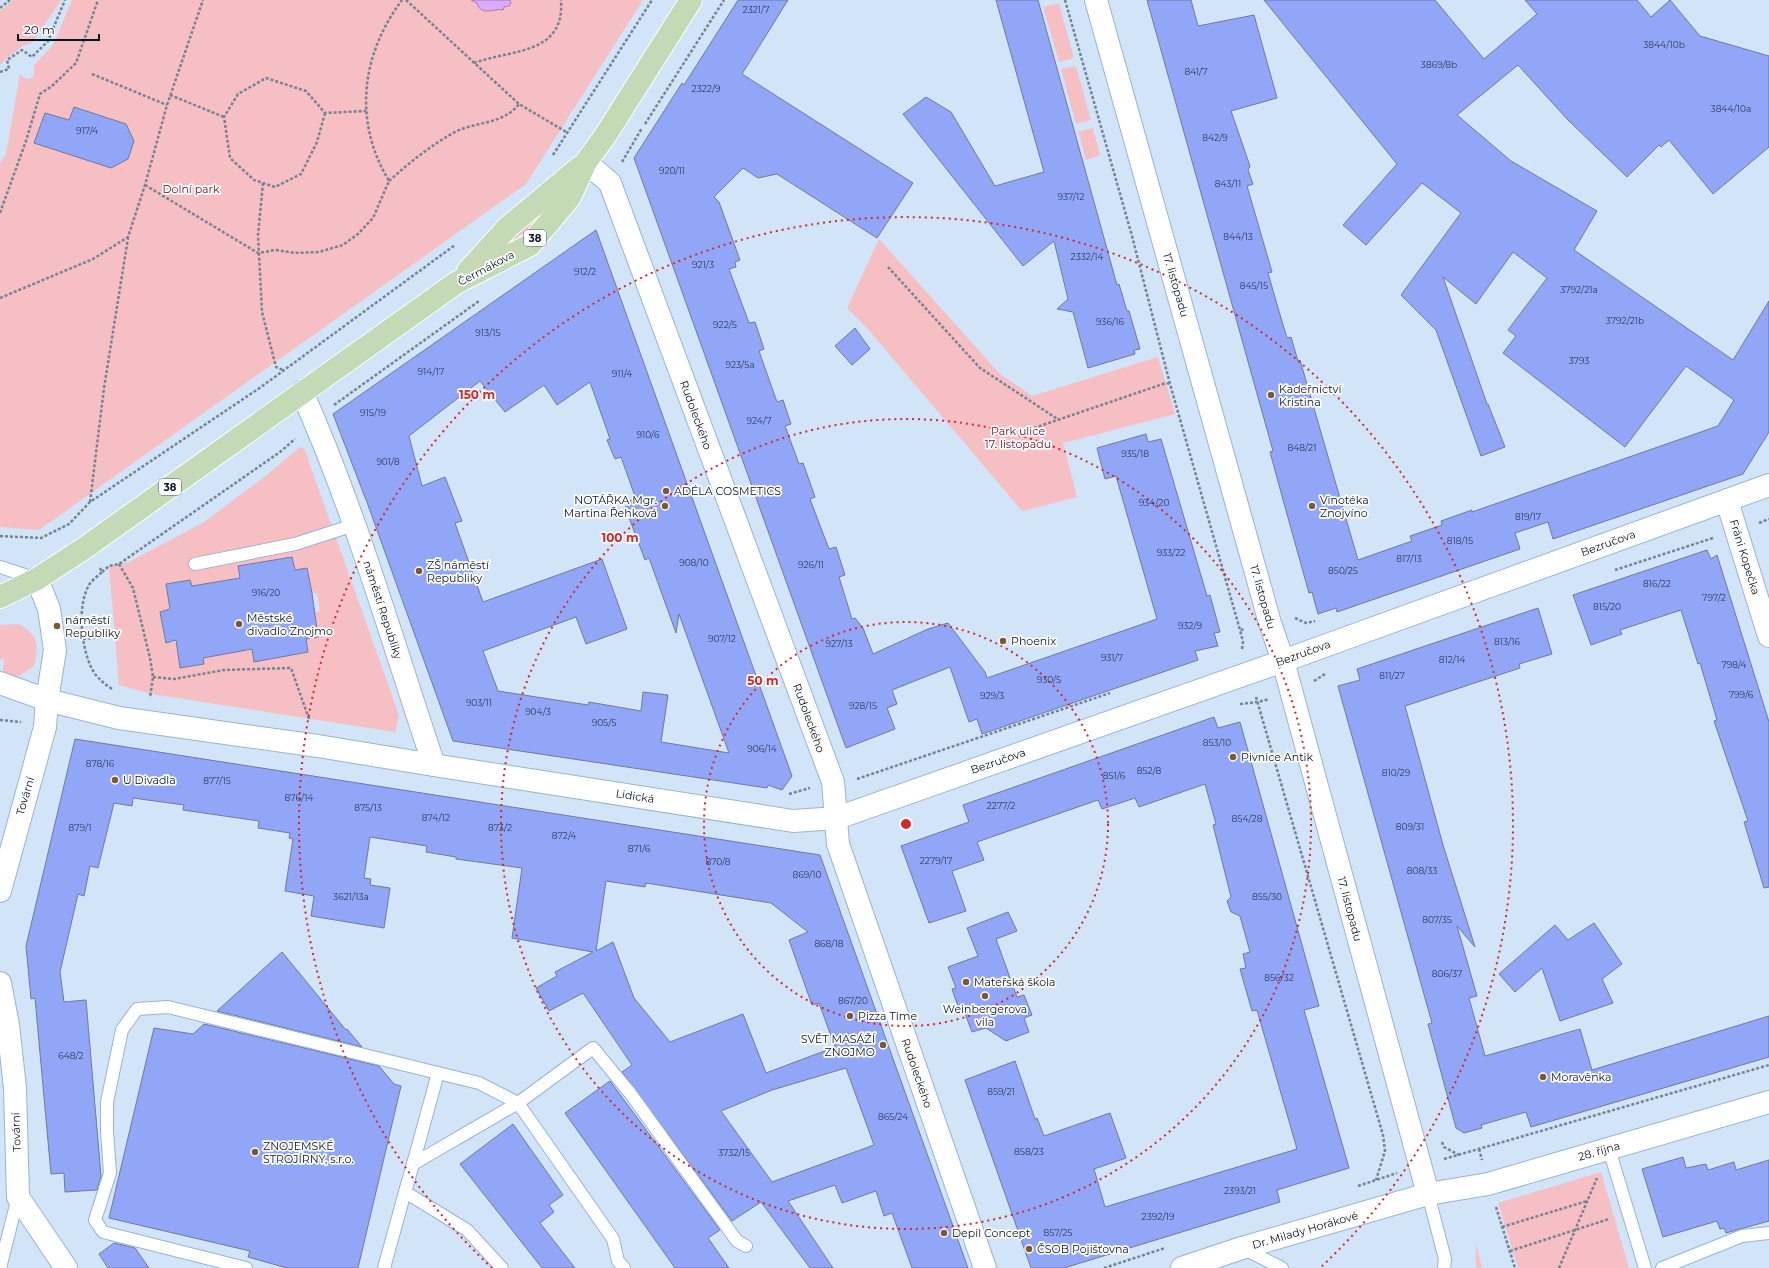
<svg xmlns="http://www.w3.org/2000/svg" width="1769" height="1268" font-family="Montserrat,sans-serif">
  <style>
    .green { fill: #f6bfc3; fill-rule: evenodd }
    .water { fill: #dcaaf9; stroke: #9d7db8 }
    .building { fill: #92a6f8; stroke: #6f799d; fill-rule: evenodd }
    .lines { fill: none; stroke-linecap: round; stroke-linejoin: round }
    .lane-casing { stroke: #98b4d5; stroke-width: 14 }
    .street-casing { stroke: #98b4d5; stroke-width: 24 }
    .primary-casing { stroke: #fff; stroke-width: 24 }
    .path { stroke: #758393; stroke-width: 2.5; stroke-dasharray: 3 2; stroke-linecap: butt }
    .lane { stroke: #fff; stroke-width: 12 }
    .street { stroke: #fff; stroke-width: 22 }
    .primary { stroke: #c4d9b5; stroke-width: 22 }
    .ring { fill: none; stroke: #d62828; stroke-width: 2; stroke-dasharray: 2 4 }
    .poi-dot { fill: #7a5a30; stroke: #fff; stroke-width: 1.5 }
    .labels { text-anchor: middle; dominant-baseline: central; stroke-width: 3.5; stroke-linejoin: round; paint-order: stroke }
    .number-label { font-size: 9px; fill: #2d3957 }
    .shield { fill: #fff; stroke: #545b64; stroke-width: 1 }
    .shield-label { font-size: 10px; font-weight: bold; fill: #0b1521 }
    .park-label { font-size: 11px; fill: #6a1228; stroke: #fff }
    .street-label { font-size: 11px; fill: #0b1521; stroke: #fff }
    .poi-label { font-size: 11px; fill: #0b1521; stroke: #fff; text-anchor: start }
    .centre { fill: #d62828; stroke: #fff; stroke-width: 2 }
    .ring-label { font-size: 12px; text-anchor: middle; font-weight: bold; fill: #d62828; stroke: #fff; stroke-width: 3.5; stroke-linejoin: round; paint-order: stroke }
  </style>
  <rect width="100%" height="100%" fill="#d2e4f8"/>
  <g class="green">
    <polygon points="13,0 61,0 33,42 23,46 7,58 0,65 0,11"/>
    <polygon points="72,0 643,0 526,184 39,530 0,527 0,163 6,154 20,74 25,79 32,78 34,74 34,65 53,45"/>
    <polygon points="1059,3 1074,58 1059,62 1043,7"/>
    <polygon points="1076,66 1091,120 1076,124 1061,69"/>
    <polygon points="1093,128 1100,155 1086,160 1078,132"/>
    <polygon points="549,201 539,220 514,240 513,235"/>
    <polygon points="879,239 999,373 1032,396 1158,357 1175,414 1063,443 1077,497 1022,511 867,328 847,308"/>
    <path d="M 300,447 L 304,448 L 399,715 L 395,732 L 152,694 L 119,685 L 109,566 L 129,562 L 204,522 L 268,474 ZM 292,557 L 295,570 L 311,593 L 317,593 L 320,611 L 315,612 L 318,637 L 306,639 L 308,652 L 255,662 L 252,649 L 203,658 L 204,664 L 180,668 L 176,642 L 166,643 L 160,612 L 170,609 L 166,584 L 190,580 L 192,586 L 240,578 L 238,566 Z"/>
    <path d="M 19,624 C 39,636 39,645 34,666 L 19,676 L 2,679 L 4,659 L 0,659 L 0,625 Z"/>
    <polygon points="1601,1172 1629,1268 1518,1268 1498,1203"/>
    <polygon points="1476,1244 1482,1268 1476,1268"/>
  </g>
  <path class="water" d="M 471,0 L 510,0 L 511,3 L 509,6 L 504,7 L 503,10 C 494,8 481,17 477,3 Z"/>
  <g class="building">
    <polygon points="738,0 788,0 742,74 913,183 877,238 777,174 758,178 743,168 714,197 719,202 740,260 735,262 736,267 729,269 749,323 755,322 764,349 759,351 777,402 783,400 791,424 785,426 799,464 803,463 815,497 810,499 829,549 836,547 845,575 839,577 852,619 855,618 863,628 873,654 928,629 948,623 985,672 987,678 1157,619 1116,476 1105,479 1097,448 1146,434 1148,442 1161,439 1207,596 1210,595 1220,632 1214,633 1218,646 1195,651 1198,660 982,734 977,719 969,722 950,667 892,690 897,704 887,708 895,729 846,748 634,158 682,83 684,85"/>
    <polygon points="996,0 1038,0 1117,285 1119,284 1127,311 1129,311 1140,349 1134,350 1135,354 1088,368 1073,312 1057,309 1068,299 1054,241 1023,266 903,114 926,97 951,112 995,186 1044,172"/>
    <polygon points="1147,0 1191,0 1198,26 1254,15 1277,98 1231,111 1250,166 1248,170 1253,184 1247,186 1272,272 1268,273 1278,308 1287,338 1291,337 1298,361 1300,360 1358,560 1412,541 1410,536 1442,525 1441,521 1472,510 1472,512 1718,426 1734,400 1686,366 1625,447 1503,353 1516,336 1508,330 1547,278 1513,252 1476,304 1443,277 1487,404 1488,404 1505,447 1481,456 1436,330 1401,295 1461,213 1422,183 1366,245 1343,225 1397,164 1264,0 1435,0 1484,59 1537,14 1525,0 1637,0 1651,17 1670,0 1700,36 1769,56 1769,147 1713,194 1669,140 1661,147 1659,145 1627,177 1568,120 1518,65 1457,115 1511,161 1597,211 1574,250 1733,360 1769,301 1769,432 1743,474 1553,539 1548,522 1515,533 1520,549 1337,612 1336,608 1318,614 1312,592 1309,593 1285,507 1270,452 1273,451 1268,433"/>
    <polygon points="74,107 126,124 134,141 128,159 111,168 34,143 45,113 69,120"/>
    <path d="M 596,230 L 792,776 L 782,790 L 768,785 L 767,788 L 453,741 L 368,505 L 333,414 ZM 480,381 L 505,412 L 544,385 L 557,405 L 590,382 L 610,439 L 607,440 L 615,459 L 621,457 L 636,499 L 628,501 L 630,505 L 625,507 L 645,560 L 649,558 L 676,633 L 679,614 L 729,753 L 661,742 L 668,695 L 643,692 L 641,711 L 589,702 L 588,705 L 498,691 L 483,651 L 576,617 L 586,644 L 627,629 L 602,559 L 483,602 L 455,523 L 462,521 L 445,477 L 422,486 L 409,436 Z"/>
    <polygon points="855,328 870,349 852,365 835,346"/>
    <polygon points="1707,550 1711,559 1717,555 1769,722 1769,887 1764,888 1744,822 1748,821 1714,721 1717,720 1700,663 1698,664 1681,610 1620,630 1622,634 1591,645 1573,595"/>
    <polygon points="292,557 295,570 307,568 312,593 318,637 306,639 308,652 254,662 252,649 203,658 204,664 180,668 176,640 166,643 160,612 170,609 166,584 190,580 192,586 240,578 238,566"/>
    <polygon points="1538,608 1552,654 1519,664 1520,668 1405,706 1443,845 1475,947 1457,926 1477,996 1469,998 1485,1056 1580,1029 1592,1070 1769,1016 1769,1057 1531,1127 1526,1112 1481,1125 1482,1128 1464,1133 1456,1128 1428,1024 1432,1023 1338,686 1360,680 1357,669"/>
    <polygon points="1214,717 1218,728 1240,722 1319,1006 1304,1010 1349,1168 1277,1190 1280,1202 1064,1268 1031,1268 965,1080 1015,1061 1035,1119 1037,1118 1044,1136 1110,1113 1126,1158 1094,1169 1105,1207 1297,1149 1257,1010 1252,1011 1240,969 1246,968 1243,954 1250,952 1240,916 1231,912 1227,901 1231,897 1213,825 1216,824 1205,784 1139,807 1135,798 1102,809 1098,800 977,842 984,860 952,871 966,911 929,923 901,846 969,822 963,805"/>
    <path d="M 75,739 L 820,855 L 968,1268 L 912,1268 L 892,1213 L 884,1216 L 876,1191 L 842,1203 L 835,1185 L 788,1201 L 833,1268 L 810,1268 L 761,1202 L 732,1221 L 622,1072 L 632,1065 L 583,993 L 549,1011 L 536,988 L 557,976 L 555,972 L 593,952 L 512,938 L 522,868 L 456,859 L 456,857 L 426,852 L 427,846 L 370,837 L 364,878 L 371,879 L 370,885 L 390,888 L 384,928 L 311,916 L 314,896 L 285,891 L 293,839 L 289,838 L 290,833 L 258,828 L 259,821 L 183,810 L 184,805 L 133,798 L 132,806 L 114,803 L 98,868 L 90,866 L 84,896 L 78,894 L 60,972 L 64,1002 L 86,1000 L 101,1176 L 97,1190 L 65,1192 L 64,1173 L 51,1174 L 35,998 L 31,999 L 26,946 ZM 606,881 L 645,887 L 646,883 L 771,903 L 808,932 L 789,940 L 812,1005 L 819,1003 L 835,1047 L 766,1073 L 743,1014 L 670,1042 L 634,998 L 613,942 L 596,951 ZM 846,1068 L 874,1145 L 772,1182 L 721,1111 L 772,1090 Z"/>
    <polygon points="1008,912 1017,931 996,939 1017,997 1024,995 1032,1015 1024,1018 1029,1032 1006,1041 986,1028 972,1032 964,1011 960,1012 952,989 956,988 948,967 978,956 967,928"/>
    <polygon points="1594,923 1622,964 1602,979 1613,1003 1560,1021 1542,968 1515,992 1499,974 1555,925 1568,940"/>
    <polygon points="282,952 346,1030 347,1029 362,1047 217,1011"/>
    <polygon points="204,1024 379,1066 394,1084 401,1086 358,1268 287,1268 248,1257 250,1251 109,1218 154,1028 193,1034"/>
    <polygon points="610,1081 720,1230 708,1238 729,1268 675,1268 565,1113"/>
    <polygon points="513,1124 563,1195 549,1205 554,1212 540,1223 575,1268 542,1268 460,1164"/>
    <polygon points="1683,1157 1686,1168 1706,1164 1708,1170 1734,1162 1736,1170 1769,1160 1769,1221 1726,1233 1724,1228 1720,1229 1717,1221 1663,1237 1642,1169"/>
    <polygon points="114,1243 135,1248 149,1268 108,1268 99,1254"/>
  </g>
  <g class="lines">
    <defs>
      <g id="lane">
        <polyline points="195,564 295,544 354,525"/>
        <polyline points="0,567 37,579"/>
        <polyline points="1609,1149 1645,1268"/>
        <polyline points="413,1164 438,1073"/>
        <polyline points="405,1192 413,1164 518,1103 593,1048 630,1093 737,1241 746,1246"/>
        <polyline points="1428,1194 1445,1259 1444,1268"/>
        <polyline points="1242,1248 1282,1268"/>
        <polyline points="0,1268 18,1197"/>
        <polyline points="246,1268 103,1232 95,1220 110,1173 107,1131 107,1102 122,1030 137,1009 168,1007 438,1073 479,1083 518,1103 613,1239 618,1261 624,1268"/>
        <polyline points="384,1268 405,1192 467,1230 502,1268"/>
        <polyline points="1662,1268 1742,1236 1769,1233"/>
      </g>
      <g id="street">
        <polyline points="1096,0 1270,623 1283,661 1428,1194"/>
        <polyline points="586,162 610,183 833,782 838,844 985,1268"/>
        <path d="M 302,392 C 356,513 392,641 434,765"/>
        <polyline points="1727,501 1769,636"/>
        <polyline points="0,683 47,700 119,718 318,746 446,767 793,821 837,818 1283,661 1769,485"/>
        <polyline points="0,891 45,727 47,700 55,650 49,609 37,579"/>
        <polyline points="0,983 8,1025 15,1088 18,1197 66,1268"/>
        <polyline points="1182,1268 1242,1248 1428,1194 1488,1184 1769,1102"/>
      </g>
      <g id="primary">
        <polyline points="468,271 508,227 580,167"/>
        <polyline points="0,597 37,579 86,547 456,283 530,245 570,197 586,162 605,136 691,0"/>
      </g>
    </defs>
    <use href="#lane" class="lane-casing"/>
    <use href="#street" class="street-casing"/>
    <use href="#primary" class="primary-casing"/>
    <g class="path">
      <polyline points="406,0 519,104 568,133"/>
      <polyline points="1065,0 1132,236 1170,384 1240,630"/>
      <polyline points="0,8 10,0"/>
      <path d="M 474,63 C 512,49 565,55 561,0"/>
      <polyline points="0,72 9,69 7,60 22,50 32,57 48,41 65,0"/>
      <polyline points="92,74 167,105"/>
      <polyline points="170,95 224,117"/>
      <polyline points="325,113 317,142 301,174 275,187 254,180 230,158 224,117 238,94 266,78 306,91 325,113 366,111"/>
      <polyline points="645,124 724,0"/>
      <polyline points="553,155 652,0"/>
      <polyline points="622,162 642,128"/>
      <path d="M 389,181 C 409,163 430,146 453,133 C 475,121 503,125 519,104"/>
      <polyline points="263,183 258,235 262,312 276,367 283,370"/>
      <path d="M 145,185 L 258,253 L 276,250 L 295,253 L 319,252 L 343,245 L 358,234 L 373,218 L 389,181 C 353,121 361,55 402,0"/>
      <polyline points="0,213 26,141 40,94 52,86 76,63 98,0"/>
      <polyline points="888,267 980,368 1059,420"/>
      <polyline points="0,298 93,259 128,237 145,185 167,105 203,0"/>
      <polyline points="334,405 479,301"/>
      <polyline points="1034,428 1166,383 1170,384"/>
      <polyline points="90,502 104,388 128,238"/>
      <polyline points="1759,523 1769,519"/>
      <polyline points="0,536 41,538 69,524 90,502 261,387 455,245"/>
      <polyline points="119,564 133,588 150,658 153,677 150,698"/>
      <path d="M 100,568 L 102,572 C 98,576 92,580 89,585 C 77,606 81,645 91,667 C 95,676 103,683 112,689"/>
      <polyline points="1615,570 1713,538"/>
      <polyline points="102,572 109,566 119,564 280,452 295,439"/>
      <polyline points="1295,618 1306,623 1315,621"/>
      <polyline points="83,639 106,637"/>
      <polyline points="1242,649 1243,642 1240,630 1245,629"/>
      <polyline points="153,677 174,679 224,670 291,668 309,719"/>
      <polyline points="1314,681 1325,674"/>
      <polyline points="1256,697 1383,1135 1385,1151 1376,1180"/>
      <polyline points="1240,704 1258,702 1269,699"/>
      <polyline points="0,720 21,722"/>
      <polyline points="857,779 1110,693"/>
      <polyline points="789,794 810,788"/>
      <polyline points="1442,1142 1444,1147 1459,1155"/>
      <polyline points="1479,1149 1482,1160"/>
      <polyline points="1444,1159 1769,1065"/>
      <polyline points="1358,1186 1397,1173"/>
      <polyline points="1496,1207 1515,1268"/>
      <polyline points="1502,1227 1587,1201"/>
      <polyline points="1510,1251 1609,1219"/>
      <polyline points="1104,1268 1165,1248"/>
      <polyline points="1559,1268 1597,1178"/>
    </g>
    <use href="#lane" class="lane"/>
    <use href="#street" class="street"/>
    <use href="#primary" class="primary"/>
  </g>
  <g class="ring">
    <circle cx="906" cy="824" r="202"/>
    <circle cx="906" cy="824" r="405"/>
    <path d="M492 1268A607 607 0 1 1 1320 1268"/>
  </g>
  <g class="poi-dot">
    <circle cx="1271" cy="395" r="4"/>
    <circle cx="666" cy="491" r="4"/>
    <circle cx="665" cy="506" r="4"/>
    <circle cx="1312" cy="506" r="4"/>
    <circle cx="419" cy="571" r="4"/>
    <circle cx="239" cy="624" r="4"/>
    <circle cx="57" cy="626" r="4"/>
    <circle cx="1003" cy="641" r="4"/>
    <circle cx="1233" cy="757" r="4"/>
    <circle cx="115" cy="780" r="4"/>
    <circle cx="966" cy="982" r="4"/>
    <circle cx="985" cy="996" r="4"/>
    <circle cx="850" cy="1016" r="4"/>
    <circle cx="883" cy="1045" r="4"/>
    <circle cx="1543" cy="1077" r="4"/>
    <circle cx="255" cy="1152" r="4"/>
    <circle cx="944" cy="1233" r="4"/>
    <circle cx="1029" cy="1249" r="4"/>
  </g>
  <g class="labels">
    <g class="number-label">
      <text x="756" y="9">2321/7</text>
      <text x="1664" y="44">3844/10b</text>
      <text x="1439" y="64">3869/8b</text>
      <text x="1196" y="71">841/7</text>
      <text x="706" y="88">2322/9</text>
      <text x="1731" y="108">3844/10a</text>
      <text x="87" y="130">917/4</text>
      <text x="1215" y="137">842/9</text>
      <text x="672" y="170">920/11</text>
      <text x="1228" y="183">843/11</text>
      <text x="1071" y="196">937/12</text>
      <text x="1238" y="236">844/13</text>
      <text x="1087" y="256">2332/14</text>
      <text x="703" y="264">921/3</text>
      <text x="585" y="271">912/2</text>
      <text x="1254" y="285">845/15</text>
      <text x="1579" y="289">3792/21a</text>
      <text x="1625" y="320">3792/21b</text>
      <text x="1110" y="321">936/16</text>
      <text x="725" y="324">922/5</text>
      <text x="488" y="332">913/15</text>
      <text x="1579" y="360">3793</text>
      <text x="740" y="364">923/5a</text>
      <text x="431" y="371">914/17</text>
      <text x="622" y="373">911/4</text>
      <text x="373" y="412">915/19</text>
      <text x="759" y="420">924/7</text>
      <text x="648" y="434">910/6</text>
      <text x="1302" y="447">848/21</text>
      <text x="1135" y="453">935/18</text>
      <text x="388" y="461">901/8</text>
      <text x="1154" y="502">934/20</text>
      <text x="1528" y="516">819/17</text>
      <text x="1460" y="540">818/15</text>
      <text x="1171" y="552">933/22</text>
      <text x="1409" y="558">817/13</text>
      <text x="694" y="562">908/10</text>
      <text x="811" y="564">926/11</text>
      <text x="1343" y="570">850/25</text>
      <text x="1657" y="583">816/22</text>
      <text x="266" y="592">916/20</text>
      <text x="1714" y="597">797/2</text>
      <text x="1607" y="606">815/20</text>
      <text x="1190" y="625">932/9</text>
      <text x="722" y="638">907/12</text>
      <text x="1507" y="641">813/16</text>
      <text x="839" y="643">927/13</text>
      <text x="1112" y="657">931/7</text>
      <text x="1452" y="659">812/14</text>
      <text x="1734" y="664">798/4</text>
      <text x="1392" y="675">811/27</text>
      <text x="1049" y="679">930/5</text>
      <text x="1741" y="694">799/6</text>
      <text x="992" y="695">929/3</text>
      <text x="479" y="702">903/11</text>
      <text x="863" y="705">928/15</text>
      <text x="538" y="711">904/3</text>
      <text x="604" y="722">905/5</text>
      <text x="1217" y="742">853/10</text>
      <text x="762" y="748">906/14</text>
      <text x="100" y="763">878/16</text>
      <text x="1149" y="770">852/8</text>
      <text x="1396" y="772">810/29</text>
      <text x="1114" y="775">851/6</text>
      <text x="217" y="780">877/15</text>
      <text x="299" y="797">876/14</text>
      <text x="1001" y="805">2277/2</text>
      <text x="368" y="807">875/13</text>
      <text x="436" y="817">874/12</text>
      <text x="1247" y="818">854/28</text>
      <text x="1410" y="826">809/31</text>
      <text x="80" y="827">879/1</text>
      <text x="500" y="827">873/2</text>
      <text x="564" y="835">872/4</text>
      <text x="639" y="848">871/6</text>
      <text x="936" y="860">2279/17</text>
      <text x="718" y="861">870/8</text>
      <text x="1422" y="870">808/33</text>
      <text x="807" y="874">869/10</text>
      <text x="351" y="896">3621/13a</text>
      <text x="1267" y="896">855/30</text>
      <text x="1437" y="919">807/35</text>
      <text x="829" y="943">868/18</text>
      <text x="1447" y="973">806/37</text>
      <text x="1279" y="977">856/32</text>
      <text x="853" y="1000">867/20</text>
      <text x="71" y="1055">648/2</text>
      <text x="1001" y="1091">859/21</text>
      <text x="893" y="1116">865/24</text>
      <text x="1029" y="1151">858/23</text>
      <text x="734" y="1152">3732/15</text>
      <text x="1240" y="1190">2393/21</text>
      <text x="1158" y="1216">2392/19</text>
      <text x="1058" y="1232">857/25</text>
    </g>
    <g class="shield">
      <rect x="524" y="230" width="22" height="16" rx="3"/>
      <rect x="159" y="479" width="22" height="16" rx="3"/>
    </g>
    <g class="shield-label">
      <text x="535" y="238">38</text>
      <text x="170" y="487">38</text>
    </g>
    <g class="park-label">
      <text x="191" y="189">Dolní park</text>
      <text x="1018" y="431">Park ulice<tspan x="1018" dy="13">17. listopadu</tspan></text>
    </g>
    <g class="street-label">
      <text transform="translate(486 268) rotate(-28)">Čermákova</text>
      <text transform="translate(1176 285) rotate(74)">17. listopadu</text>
      <text transform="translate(696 415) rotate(70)">Rudoleckého</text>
      <text transform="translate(1608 543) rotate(-20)">Bezručova</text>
      <text transform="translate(1745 557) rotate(73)">Fráni Kopečka</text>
      <text transform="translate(1263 597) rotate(74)">17. listopadu</text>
      <text transform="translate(383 610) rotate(72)">náměstí Republiky</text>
      <text transform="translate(1303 653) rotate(-20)">Bezručova</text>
      <text transform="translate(809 718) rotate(70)">Rudoleckého</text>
      <text transform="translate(998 761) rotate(-19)">Bezručova</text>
      <text transform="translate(25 796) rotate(-74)">Tovární</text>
      <text transform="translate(635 796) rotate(9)">Lidická</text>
      <text transform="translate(1350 909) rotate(75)">17. listopadu</text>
      <text transform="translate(917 1073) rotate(71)">Rudoleckého</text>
      <text transform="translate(16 1132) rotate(-92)">Tovární</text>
      <text transform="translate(1599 1151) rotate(-16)">28. října</text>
      <text transform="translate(1305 1230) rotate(-16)">Dr. Milady Horákové</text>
    </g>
    <g class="poi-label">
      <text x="1279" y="389">Kadeřnictví<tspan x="1279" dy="13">Kristina</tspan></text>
      <text x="674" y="491">ADÉLA COSMETICS</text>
      <text x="657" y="500" text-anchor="end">NOTÁŘKA Mgr.<tspan x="657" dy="13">Martina Řehková</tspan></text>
      <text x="1320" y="500">Vinotéka<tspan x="1320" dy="13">Znojvíno</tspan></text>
      <text x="427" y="565">ZŠ náměstí<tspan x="427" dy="13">Republiky</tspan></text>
      <text x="247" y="618">Městské<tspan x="247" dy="13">divadlo Znojmo</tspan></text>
      <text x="65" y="620">náměstí<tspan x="65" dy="13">Republiky</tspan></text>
      <text x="1011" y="641">Phoenix</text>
      <text x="1241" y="757">Pivnice Antik</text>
      <text x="123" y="780">U Divadla</text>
      <text x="974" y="982">Mateřská škola</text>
      <text x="985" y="1009" text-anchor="middle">Weinbergerova<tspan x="985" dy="13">vila</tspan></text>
      <text x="858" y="1016">Pizza Time</text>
      <text x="875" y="1039" text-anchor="end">SVĚT MASÁŽÍ<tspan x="875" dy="13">ZNOJMO</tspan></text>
      <text x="1551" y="1077">Moravěnka</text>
      <text x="263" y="1146">ZNOJEMSKÉ<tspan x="263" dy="13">STROJÍRNY, s.r.o.</tspan></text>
      <text x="952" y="1233">Depil Concept</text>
      <text x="1037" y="1249">ČSOB Pojišťovna</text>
    </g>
  </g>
  <circle cx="906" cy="824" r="6" class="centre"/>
  <g class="ring-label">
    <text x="477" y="399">150 m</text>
    <text x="620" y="542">100 m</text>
    <text x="763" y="685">50 m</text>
  </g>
  <path d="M18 34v6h81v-6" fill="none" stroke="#0b1521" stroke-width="2"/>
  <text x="24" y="34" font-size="12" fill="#0b1521" stroke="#ffffff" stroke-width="3" paint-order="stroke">20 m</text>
</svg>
